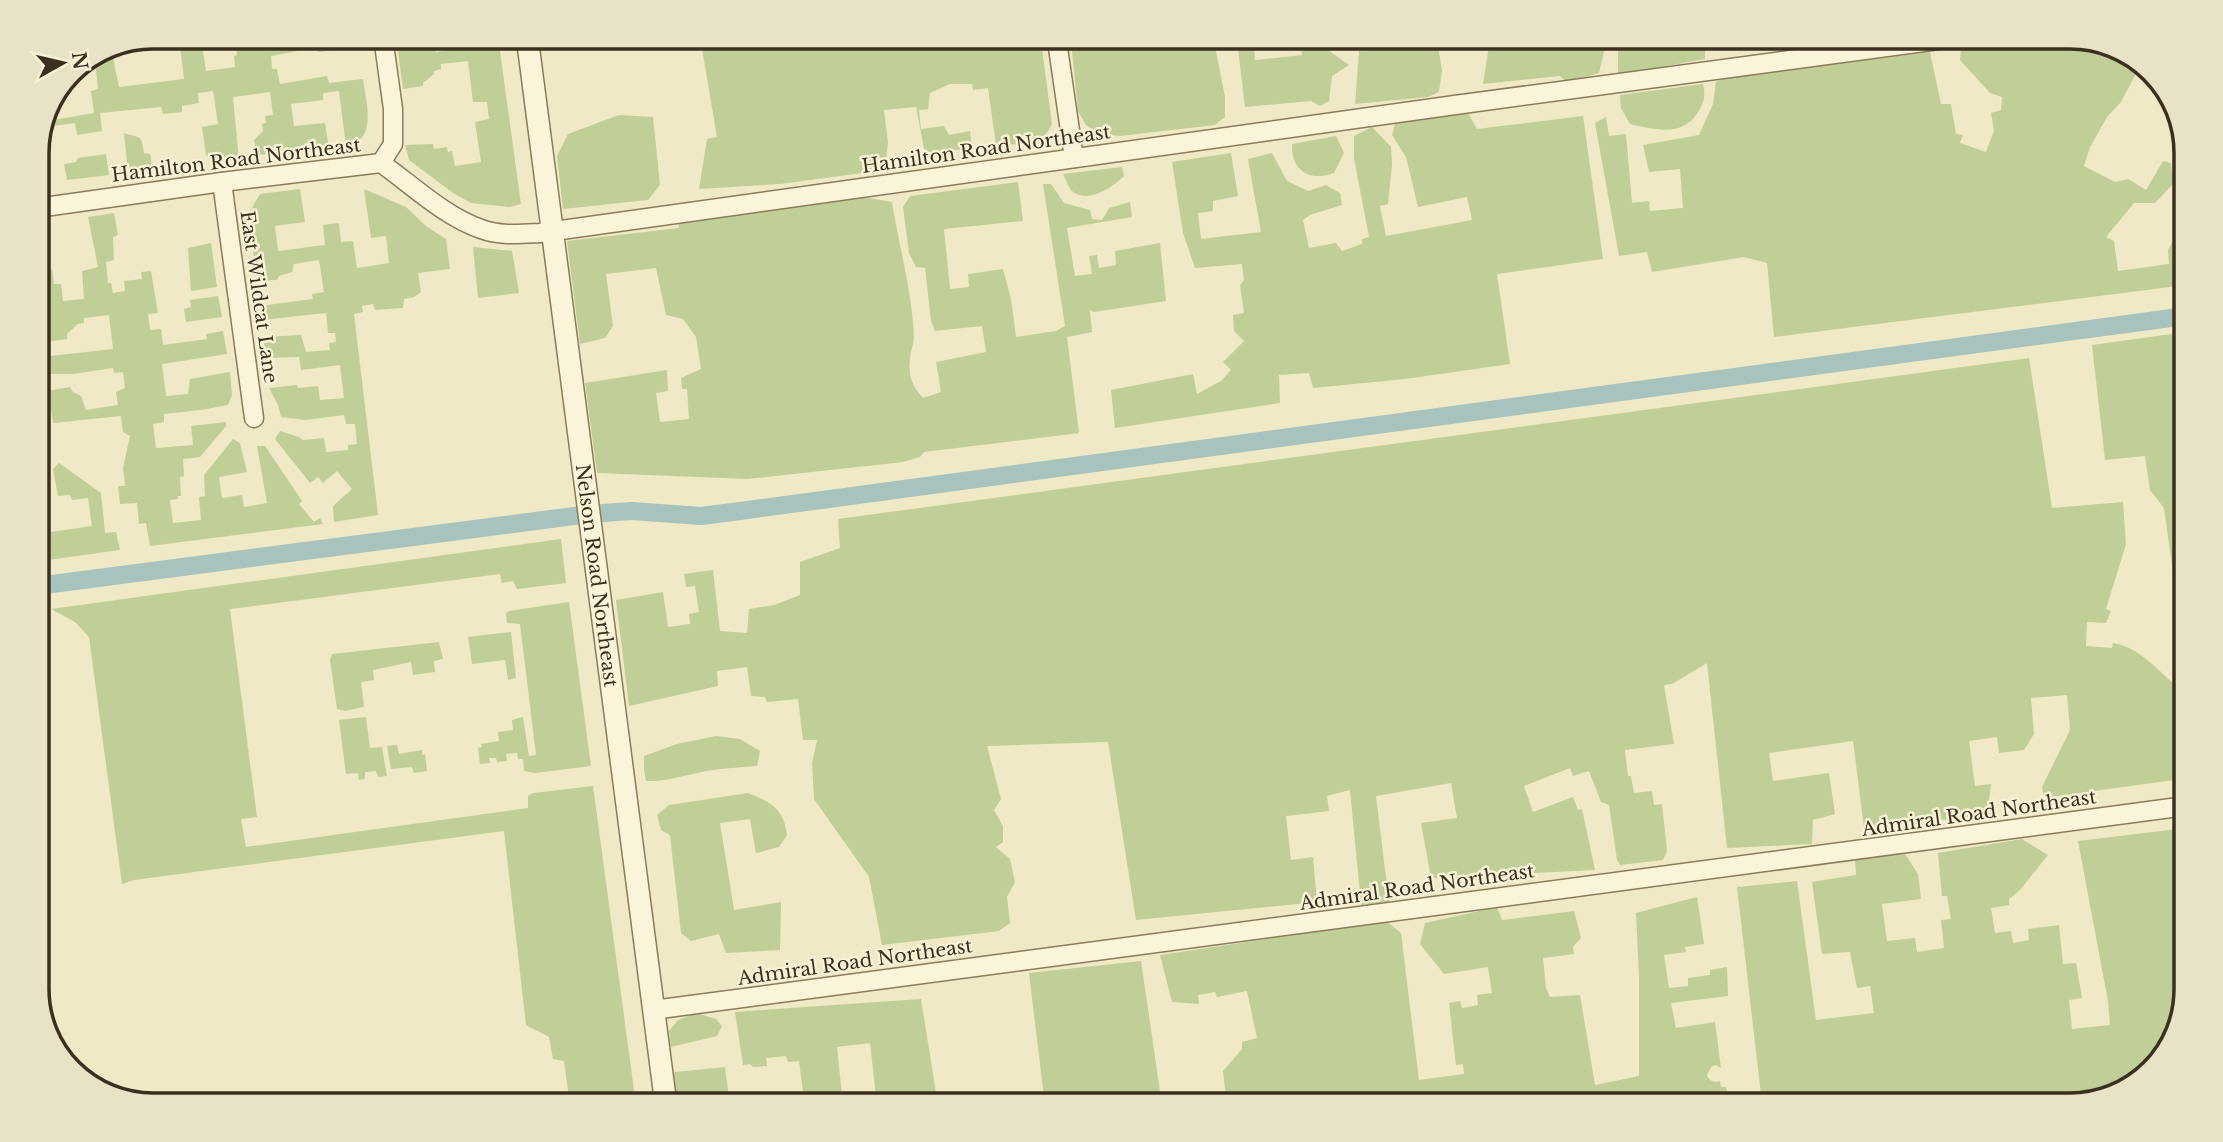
<svg xmlns="http://www.w3.org/2000/svg" width="2223" height="1142" font-family="'Libre Baskerville',serif">
  <style>
    .green { fill: #c0ce98 }
    .lines { fill: none; stroke-linecap: round; stroke-linejoin: round }
    .canal { stroke: #a7c3be; stroke-width: 18 }
    .minor-casing { stroke: #8b7b5a; stroke-width: 21 }
    .tertiary-casing { stroke: #8b7b5a; stroke-width: 24 }
    .minor { stroke: #faf5d9; stroke-width: 18 }
    .tertiary { stroke: #faf5d9; stroke-width: 21 }
    .labels { text-anchor: middle; dominant-baseline: central; stroke-width: 5; stroke-linejoin: round; paint-order: stroke }
    .street-label { font-size: 19px; fill: #3b301f; stroke: #f7f2d5 }
    .rim { fill: none; stroke: #3b301f; stroke-width: 3.5 }
  </style>
  <rect width="100%" height="100%" fill="#f0e9c5"/>
  <g class="green">
    <polygon points="2036,37 2070,37 2122,49 2140,66 2121,102 2107,117 2090,147 2084,166 2115,182 2128,179 2146,190 2163,161 2171,163 2174,183 2155,203 2134,203 2106,237 2114,241 2118,271 2169,264 2168,250 2186,215 2186,285 1774,337 1767,263 1744,257 1652,272 1647,252 1619,256 1595,123 1606,117 1609,136 1626,134 1632,203 1649,201 1650,211 1683,208 1680,169 1649,172 1643,145 1699,135 1713,104 1716,82 1725,78 1930,52 1941,104 1951,104 1956,134 1963,135 1960,143 1986,152 1994,131 1991,113 2001,110 2002,97 1990,93 1960,60 1961,49"/>
    <polygon points="1705,38 1705,59 1618,75 1618,39"/>
    <polygon points="1490,39 1607,39 1599,73 1567,82 1560,76 1483,84"/>
    <polygon points="1237,40 1253,40 1255,60 1302,55 1300,40 1314,40 1349,65 1332,76 1329,101 1320,106 1311,101 1245,107"/>
    <polygon points="1418,40 1437,40 1442,71 1439,92 1428,97 1355,104 1359,51 1418,45"/>
    <path d="M 1041,41 L 1052,124 C 1041,149 1020,143 996,145 L 988,88 L 973,90 L 972,84 L 950,84 L 930,93 L 928,109 L 919,110 L 921,129 L 944,126 L 949,135 L 970,131 L 972,148 L 925,154 L 916,107 L 884,110 L 888,142 L 885,170 L 780,184 L 699,189 L 707,139 L 717,137 L 701,43 Z"/>
    <polygon points="1071,41 1214,41 1225,97 1225,117 1215,125 1120,136 1099,134 1086,125 1078,111"/>
    <path d="M 358,44 L 359,48 L 318,52 L 317,47 L 271,56 L 272,69 L 277,69 L 280,84 L 327,76 L 329,83 L 363,79 C 366,102 378,141 346,146 L 339,91 L 323,93 L 323,100 L 291,104 L 294,126 L 325,123 L 329,148 L 257,155 L 254,140 L 263,131 L 262,124 L 266,123 L 265,116 L 273,115 L 270,92 L 233,97 L 239,160 L 212,162 L 206,155 L 202,127 L 218,124 L 213,91 L 198,93 L 199,103 L 182,106 L 182,112 L 163,114 L 161,107 L 100,113 L 102,131 L 77,135 L 75,123 L 46,127 L 48,121 L 94,113 L 91,91 L 98,89 L 96,69 L 70,73 L 84,62 L 113,58 L 119,87 L 184,79 L 180,45 L 202,45 L 206,71 L 235,67 L 234,56 L 237,55 L 236,47 L 233,45 Z"/>
    <polygon points="397,44 434,44 436,52 464,47 464,44 499,44 521,204 510,207 471,203 453,193 409,160 405,145 433,144 434,149 447,147 448,152 452,151 455,166 481,162 475,122 489,119 487,102 473,102 468,61 441,64 441,69 434,71 434,74 423,83 423,86 403,89"/>
    <path d="M 1703,84 C 1706,96 1704,104 1696,115 C 1681,137 1652,129 1630,124 L 1621,108 L 1620,95 Z"/>
    <polygon points="1468,113 1477,129 1583,116 1603,259 1497,274 1510,364 1405,379 1313,388 1309,373 1279,375 1280,403 1115,428 1111,390 1193,374 1197,394 1221,381 1231,370 1223,362 1244,341 1234,331 1233,315 1244,313 1240,285 1244,280 1242,264 1195,268 1183,233 1172,162 1231,153 1238,196 1213,201 1213,211 1198,213 1201,239 1261,232 1248,159 1272,153 1287,181 1308,191 1326,185 1340,193 1342,205 1310,215 1303,220 1309,248 1336,243 1342,251 1362,244 1362,239 1369,237 1354,158 1354,136 1372,127 1391,147 1392,164 1388,204 1380,206 1386,236 1472,220 1467,197 1418,207 1406,157 1392,135 1396,120"/>
    <polygon points="619,115 653,117 660,185 648,200 563,209 557,156 568,134"/>
    <path d="M 124,133 C 141,139 141,133 144,153 L 150,154 L 153,171 L 128,173 Z"/>
    <path d="M 1336,136 L 1344,153 L 1334,173 C 1310,182 1291,171 1292,144 Z"/>
    <polygon points="106,154 109,175 67,180 64,164 76,162 78,158"/>
    <path d="M 1122,167 L 1124,176 C 1112,188 1086,205 1071,190 C 1068,186 1065,178 1063,174 Z"/>
    <path d="M 1018,182 L 1023,221 L 944,229 L 950,289 L 969,287 L 968,274 L 1003,269 L 1011,299 L 1016,337 L 1056,331 L 1065,326 L 1043,184 L 1051,184 L 1064,203 L 1090,210 L 1092,219 L 1102,220 L 1109,208 L 1130,202 L 1132,217 L 1067,228 L 1075,276 L 1092,274 L 1089,256 L 1097,255 L 1099,268 L 1116,265 L 1115,251 L 1160,243 L 1166,301 L 1094,312 L 1090,310 L 1092,332 L 1067,337 L 1079,433 L 924,452 L 920,457 L 903,462 L 748,479 L 597,473 L 585,383 L 667,370 L 668,391 L 656,393 L 660,422 L 689,419 L 687,389 L 682,389 L 681,378 L 701,369 L 696,337 L 683,319 L 666,315 L 656,268 L 606,274 L 613,326 L 605,338 L 580,344 L 567,241 L 679,228 L 678,221 L 858,196 L 892,202 C 899,247 912,291 914,337 C 914,345 910,351 910,359 C 908,376 912,386 923,398 L 941,392 L 936,362 L 986,352 L 982,326 L 935,331 L 931,321 L 925,268 L 916,267 L 909,253 L 903,207 L 910,196 Z"/>
    <polygon points="300,189 305,222 275,226 278,251 325,245 323,225 339,223 341,242 353,241 357,268 389,263 386,236 371,238 364,189 406,207 426,226 446,239 450,269 418,273 421,292 414,297 404,299 403,308 375,310 373,304 362,306 363,312 354,314 378,515 334,522 333,506 352,489 337,471 323,483 318,477 310,483 275,439 280,431 299,437 303,440 324,438 326,452 348,450 348,445 357,444 355,424 346,424 344,415 306,420 281,417 278,405 269,388 297,385 298,388 318,386 320,400 344,398 340,365 301,370 299,357 267,358 263,337 301,335 306,352 330,350 329,343 336,342 335,333 328,333 326,313 262,320 260,306 313,299 312,294 324,292 319,260 294,264 292,272 279,276 277,280 256,281 249,213 260,194"/>
    <polygon points="114,213 118,235 113,237 114,260 106,262 108,283 111,283 113,293 125,291 124,281 142,279 141,272 151,271 158,313 148,314 150,330 161,329 163,345 207,339 206,334 223,331 227,354 162,364 166,396 188,394 190,379 230,372 232,395 228,405 201,410 164,414 164,422 153,424 156,448 193,445 191,426 226,422 226,426 200,457 183,459 184,476 180,477 181,496 178,496 178,499 170,500 173,523 201,520 199,497 205,496 204,475 233,439 240,443 247,472 219,477 222,498 242,495 244,507 267,503 257,446 265,446 302,501 299,504 314,522 320,518 323,524 150,546 146,523 139,524 137,503 120,504 118,486 125,486 123,468 130,436 123,432 121,416 53,423 48,391 70,387 73,392 81,396 86,410 118,405 116,392 125,388 123,372 114,373 113,368 73,374 44,374 42,357 113,349 109,315 84,318 84,323 78,324 67,334 67,339 39,343 37,272 52,269 54,284 61,284 63,301 84,299 82,271 98,267 88,217"/>
    <polygon points="211,243 217,287 191,291 188,248"/>
    <polygon points="473,247 512,251 519,293 478,298"/>
    <polygon points="218,296 222,317 186,322 184,309 191,307 190,300"/>
    <polygon points="2186,332 2186,664 2164,508 2150,490 2145,456 2105,460 2092,345"/>
    <path d="M 2029,358 L 2052,508 L 2123,502 L 2126,544 L 2106,609 L 2111,611 L 2106,623 L 2087,622 L 2086,646 L 2112,648 L 2113,643 C 2138,647 2155,667 2173,683 L 2185,764 L 2181,779 L 2044,798 L 2042,787 L 2070,730 L 2067,695 L 2031,698 L 2034,734 L 2024,750 L 1999,753 L 1997,737 L 1969,741 L 1975,786 L 1991,784 L 1987,815 L 1864,828 L 1853,741 L 1769,753 L 1773,781 L 1829,773 L 1835,814 L 1813,820 L 1812,844 L 1727,848 L 1707,663 L 1672,684 L 1664,685 L 1674,744 L 1625,750 L 1628,776 L 1631,776 L 1634,793 L 1652,791 L 1654,805 L 1662,804 L 1667,851 L 1663,860 L 1620,865 L 1617,860 L 1609,805 L 1601,802 L 1589,771 L 1573,776 L 1570,768 L 1524,786 L 1533,812 L 1573,797 L 1578,810 L 1582,809 L 1595,870 L 1431,878 L 1421,823 L 1457,818 L 1451,783 L 1376,796 L 1389,902 L 1361,905 L 1350,790 L 1327,796 L 1329,811 L 1286,816 L 1291,860 L 1313,857 L 1317,902 L 1136,920 L 1108,742 L 987,746 L 1001,799 L 994,810 L 1003,826 L 1003,842 L 996,847 L 1010,859 L 1015,882 L 1007,897 L 1010,923 L 999,931 L 882,945 L 869,877 L 814,799 L 812,763 L 817,740 L 803,740 L 798,699 L 767,702 L 765,697 L 751,696 L 747,667 L 717,671 L 718,686 L 629,706 L 616,600 L 663,592 L 668,627 L 690,624 L 689,614 L 699,612 L 695,586 L 686,587 L 684,574 L 713,570 L 720,631 L 747,633 L 749,609 L 774,605 L 800,595 L 800,562 L 840,548 L 838,519 Z"/>
    <polygon points="59,463 101,493 105,533 116,532 120,550 41,561 37,534 92,526 88,498 72,500 70,495 58,496 53,469"/>
    <polygon points="561,539 566,583 517,589 513,581 502,583 500,574 230,609 257,817 241,819 246,847 528,808 528,796 533,793 593,786 636,1105 570,1105 564,1061 553,1059 549,1037 526,1025 504,831 134,880 122,884 89,637 75,622 51,609"/>
    <polygon points="569,602 591,766 535,773 524,771 523,759 518,759 517,753 506,754 507,761 497,762 496,758 489,758 490,763 480,764 478,748 482,747 481,744 499,741 498,732 513,730 512,720 523,717 529,756 536,755 520,624 507,623 506,613 509,611"/>
    <polygon points="511,632 516,678 508,680 505,660 472,664 468,637"/>
    <polygon points="439,642 443,659 434,661 435,672 413,675 411,662 373,670 374,680 361,682 364,707 345,711 337,709 330,660 332,654"/>
    <polygon points="366,717 370,748 382,747 387,776 378,777 376,771 365,772 365,779 359,780 358,773 346,774 339,720"/>
    <path d="M 716,736 L 740,739 L 760,751 L 757,766 C 742,767 727,768 713,770 C 690,773 670,782 646,781 L 644,770 L 644,756 L 677,744 Z"/>
    <polygon points="397,745 399,754 422,750 422,755 425,754 427,771 414,773 412,767 391,769 387,746"/>
    <path d="M 748,793 C 771,802 784,809 787,835 L 779,847 L 756,853 L 750,819 L 720,823 L 734,910 L 781,902 L 780,950 L 726,953 L 719,934 L 691,941 L 681,933 L 670,835 L 661,830 L 657,815 L 669,805 Z"/>
    <path d="M 2186,828 L 2186,989 L 2174,1041 L 2134,1086 L 2070,1105 L 1227,1105 L 1223,1071 L 1242,1049 L 1242,1042 L 1257,1038 L 1247,991 L 1217,997 L 1215,992 L 1198,995 L 1199,1004 L 1172,1002 L 1160,955 L 1386,921 L 1401,933 L 1419,1080 L 1464,1074 L 1463,1064 L 1456,1065 L 1449,1003 L 1460,1001 L 1462,1008 L 1478,1005 L 1477,995 L 1492,993 L 1488,967 L 1444,974 L 1420,944 L 1425,923 L 1497,907 L 1502,920 L 1574,911 L 1581,938 L 1573,947 L 1574,954 L 1543,958 L 1546,988 L 1550,997 L 1580,995 L 1595,1085 L 1639,1076 L 1639,978 L 1636,913 L 1697,897 L 1704,944 L 1685,947 L 1686,952 L 1664,955 L 1669,988 L 1688,986 L 1688,978 L 1710,975 L 1710,970 L 1727,967 L 1728,996 L 1671,1003 L 1676,1028 L 1715,1022 L 1721,1068 L 1716,1065 L 1711,1067 L 1707,1075 C 1709,1081 1714,1083 1720,1081 L 1721,1087 L 1726,1087 L 1729,1100 L 1761,1095 L 1737,887 L 1797,881 L 1816,1020 L 1874,1013 L 1870,986 L 1857,988 L 1850,952 L 1822,954 L 1812,882 L 1856,875 L 1855,860 L 1905,854 L 1918,874 L 1921,899 L 1882,904 L 1887,941 L 1915,938 L 1917,952 L 1944,948 L 1941,920 L 1951,919 L 1947,896 L 1942,896 L 1938,853 L 2022,839 L 2048,855 L 2020,890 L 2009,899 L 2009,905 L 1991,908 L 1995,933 L 2011,931 L 2013,943 L 2029,940 L 2028,929 L 2059,925 L 2063,964 L 2076,963 L 2082,998 L 2069,1000 L 2072,1029 L 2110,1025 L 2108,1001 L 2078,841 Z"/>
    <polygon points="1141,961 1162,1105 1045,1105 1029,973"/>
    <polygon points="921,999 938,1105 877,1105 870,1043 837,1047 843,1105 788,1105 791,1100 804,1099 799,1061 788,1062 786,1056 766,1058 767,1066 753,1067 750,1064 743,1065 735,1012"/>
    <polygon points="696,1013 716,1019 722,1026 717,1036 671,1047 669,1031 678,1020"/>
    <polygon points="725,1067 729,1098 763,1094 764,1105 673,1105 669,1076 675,1072"/>
  </g>
  <g class="lines">
    <polyline class="canal" points="37,586 589,514 632,511 701,516 740,511 2186,316"/>
    <defs>
      <g id="minor">
        <polyline points="1057,41 1074,158"/>
        <polyline points="381,163 393,144 393,109 384,44"/>
        <polyline points="222,182 254,418"/>
        <path d="M 37,208 L 222,182 L 381,163 C 412,185 444,216 481,229 C 500,236 520,234 540,233 L 1455,105 L 1961,37"/>
        <polyline points="653,1010 2186,806"/>
      </g>
      <g id="tertiary">
        <path id="s1" d="M 528,44 L 666,1105"/>
      </g>
    </defs>
    <use href="#minor" class="minor-casing"/>
    <use href="#tertiary" class="tertiary-casing"/>
    <use href="#minor" class="minor"/>
    <use href="#tertiary" class="tertiary"/>
  </g>
  <g class="labels">
    <g class="street-label">
      <text transform="translate(986 149) rotate(-8)">Hamilton Road Northeast</text>
      <text transform="translate(236 160) rotate(-7)">Hamilton Road Northeast</text>
      <text transform="translate(259 297) rotate(82)">East Wildcat Lane</text>
      <text stroke="none"><textPath href="#s1" startOffset="536">Nelson Road Northeast</textPath></text>
      <text transform="translate(1979 813) rotate(-8)">Admiral Road Northeast</text>
      <text transform="translate(1417 887) rotate(-8)">Admiral Road Northeast</text>
      <text transform="translate(855 962) rotate(-8)">Admiral Road Northeast</text>
    </g>
  </g>
  <path d="M0 0H2223V1142H0ZM153 49H2070A104 104 0 0 1 2174 153V989A104 104 0 0 1 2070 1093H153A104 104 0 0 1 49 989V153A104 104 0 0 1 153 49Z" fill="#e8e2c6" fill-rule="evenodd"/>
  <path class="rim" d="M153 49H2070A104 104 0 0 1 2174 153V989A104 104 0 0 1 2070 1093H153A104 104 0 0 1 49 989V153A104 104 0 0 1 153 49Z"/>
  <g transform="translate(63 63) rotate(82)" stroke="#f7f2d5" stroke-width="5" paint-order="stroke">
  <path d="M0-5L12 26L0 18L-12 26Z" fill="#3b301f"/>
  <text y="-10" font-size="19" font-weight="bold" text-anchor="middle" fill="#3b301f">N</text>
  </g>
</svg>
